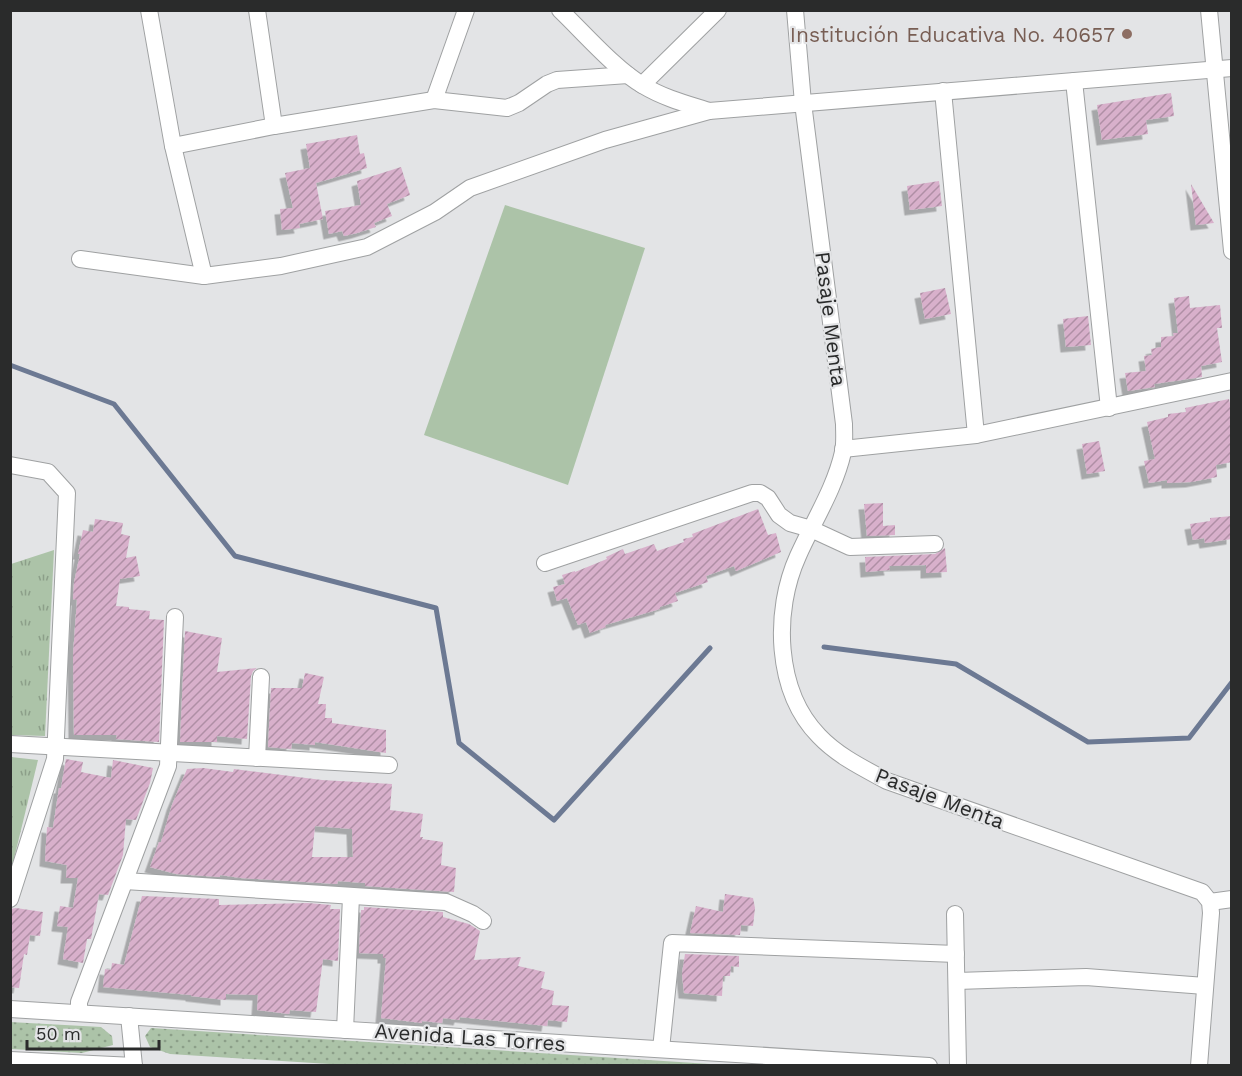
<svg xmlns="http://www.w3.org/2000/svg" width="1242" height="1076" font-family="'Work Sans',sans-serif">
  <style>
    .grass { fill: url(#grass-dots) }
    .park { fill: url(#park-tufts) }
    .pitch { fill: #acc3a8 }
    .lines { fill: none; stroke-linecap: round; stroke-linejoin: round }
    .stream { stroke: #6c7993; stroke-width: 5 }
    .building { fill: url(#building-hatch); fill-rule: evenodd; filter: url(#shadow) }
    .minor-casing { stroke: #9fa1a2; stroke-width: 18 }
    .minor { stroke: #fff; stroke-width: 16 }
    .education-dot { fill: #8d6e63; stroke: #e3e4e6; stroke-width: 2 }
    .labels { text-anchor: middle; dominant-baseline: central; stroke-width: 4.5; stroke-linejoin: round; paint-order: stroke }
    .education-label { font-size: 21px; fill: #785e54; stroke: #e3e4e6; text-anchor: end }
    .street-label { font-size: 21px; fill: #2a2b2b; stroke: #e3e4e6 }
  </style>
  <defs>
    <pattern id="grass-dots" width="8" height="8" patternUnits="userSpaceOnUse" patternTransform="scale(1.5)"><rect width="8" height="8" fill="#acc3a8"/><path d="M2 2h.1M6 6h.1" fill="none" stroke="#8c9f89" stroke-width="1.8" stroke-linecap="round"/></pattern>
    <pattern id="park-tufts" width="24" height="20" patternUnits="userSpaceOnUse" patternTransform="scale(1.5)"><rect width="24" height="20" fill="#acc3a8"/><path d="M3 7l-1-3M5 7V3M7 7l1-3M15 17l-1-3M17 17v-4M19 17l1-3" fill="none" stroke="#8c9f89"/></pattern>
    <pattern id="building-hatch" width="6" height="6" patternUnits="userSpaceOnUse" patternTransform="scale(1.5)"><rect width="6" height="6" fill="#d8b0cb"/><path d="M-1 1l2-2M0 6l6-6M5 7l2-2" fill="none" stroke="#af8fa5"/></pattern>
    <filter id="shadow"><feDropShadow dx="-5.5" dy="5.5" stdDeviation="0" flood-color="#0004"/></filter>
  </defs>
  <rect width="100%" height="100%" fill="#e3e4e6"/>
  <g class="grass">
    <polygon points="10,1022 101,1027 112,1036 113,1045 82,1053 11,1049"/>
    <polygon points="151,1028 726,1065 361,1066 170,1054 150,1047 145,1036"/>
  </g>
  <g class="park">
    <polygon points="54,550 45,736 11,735 11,564"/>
    <polygon points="11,757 38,760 11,871"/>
  </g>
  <polygon class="pitch" points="505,205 645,248 568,485 424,435"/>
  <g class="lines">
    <g class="stream">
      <polyline points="10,365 114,404 235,556 436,608 459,743 554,820 710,648"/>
      <polyline points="824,647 956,664 1088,742 1189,738 1232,682"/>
    </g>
  </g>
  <g class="building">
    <polygon points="1171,93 1174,116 1146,120 1148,134 1102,140 1097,105"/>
    <polygon points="357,135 360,154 364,153 367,168 316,183 323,219 299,224 300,228 282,230 280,209 293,208 285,173 310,168 306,144"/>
    <polygon points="401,167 410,195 387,204 392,216 374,223 376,227 357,233 344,236 342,231 329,234 325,211 361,205 357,181"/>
    <polygon points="939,181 942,206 910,210 907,186"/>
    <polygon points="1191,184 1214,223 1196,225"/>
    <polygon points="945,288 951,314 925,319 920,293"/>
    <polygon points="1189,296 1190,308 1220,305 1222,328 1217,328 1222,362 1201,366 1202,377 1154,384 1155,387 1128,391 1125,373 1146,371 1144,356 1152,355 1151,349 1161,347 1161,337 1174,336 1173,333 1178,333 1174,298"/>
    <polygon points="1088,316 1091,345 1066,347 1063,319"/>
    <polygon points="1229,399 1232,412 1232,462 1216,465 1217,477 1191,482 1167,483 1167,480 1149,483 1144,461 1155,459 1147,422 1168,417 1168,414 1186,412 1185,408"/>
    <polygon points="1099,441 1105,471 1087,474 1082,444"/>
    <polygon points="883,503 883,526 895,525 895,535 867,536 864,504"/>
    <polygon points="758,509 768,535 776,533 781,552 736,571 734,566 706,576 708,582 675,593 678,601 660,607 660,609 605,625 606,627 590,633 586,622 578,625 567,598 557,601 553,587 565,584 562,575 575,571 575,572 607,559 606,557 623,549 625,554 654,544 657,551 684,542 683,539 693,537 692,534"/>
    <polygon points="1232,516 1232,539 1205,543 1204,538 1193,540 1190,524 1210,521 1210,518"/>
    <polygon points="95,519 123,523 121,534 130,536 126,558 136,556 140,576 120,579 116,606 129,607 129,609 150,611 149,619 164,620 159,742 116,739 117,735 74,735 73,655 77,600 73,599 74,583 80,554 78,554 83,530 93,532"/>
    <polygon points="945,548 947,572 926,573 926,565 889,566 890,570 866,572 865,557 935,554"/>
    <polygon points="185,631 222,638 217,672 257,668 253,671 251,676 247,739 217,736 217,742 180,742"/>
    <polygon points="305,673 324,677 318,704 326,704 325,718 332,718 332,723 386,730 386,753 315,742 315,745 292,743 291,749 268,747 271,688 302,688"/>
    <polygon points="66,759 83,762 81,772 111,778 113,760 153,768 150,783 136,820 126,819 123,855 108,895 99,894 91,939 87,939 83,963 63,959 68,927 57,926 60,906 73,908 78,878 66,878 67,865 45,861 47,827 53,828 59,788 61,788"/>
    <path d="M 203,768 L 233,772 L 234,769 L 322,780 L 392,784 L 390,810 L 423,814 L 420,837 L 423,837 L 422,839 L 443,842 L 441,865 L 456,868 L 454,892 L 365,886 L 365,883 L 338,881 L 337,884 L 241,878 L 220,875 L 220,877 L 176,874 L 150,867 L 159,842 L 161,842 L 172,805 L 187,769 ZM 315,826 L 352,829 L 353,857 L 312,857 Z"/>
    <polygon points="725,894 753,898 755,908 753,926 741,925 740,935 690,933 696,906 723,912"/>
    <polygon points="142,896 219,899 219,905 308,903 331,905 330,909 340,909 338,961 323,959 316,1012 290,1010 289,1014 257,1010 258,995 226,994 226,1000 191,996 191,995 103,987 105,969 111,970 112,963 124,965"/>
    <polygon points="364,907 443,912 443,917 469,924 480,931 474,960 521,957 518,966 545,972 541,988 554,991 552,1005 569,1006 567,1022 548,1020 547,1026 460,1017 459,1020 443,1018 442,1023 422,1021 422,1023 381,1018 386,958 383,958 383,954 359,953 361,910 364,910"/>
    <polygon points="16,908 43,912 40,936 30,935 27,955 24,954 19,988 10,987 10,909"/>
    <polygon points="685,954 739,956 739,967 731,966 730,976 723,976 722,996 684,993 682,974"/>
  </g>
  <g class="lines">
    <defs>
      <g id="minor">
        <polyline points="149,10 173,146 204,276"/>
        <polyline points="257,10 274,126"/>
        <path d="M 560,10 C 584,33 616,70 644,86 C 664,98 687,104 709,111 L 1232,68"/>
        <path d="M 795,10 L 803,103 L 844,424 C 844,433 845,443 843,452 C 835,488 813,522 798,556 C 773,611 775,691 819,736 C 838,756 863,768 887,781 L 1202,892 L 1210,902 L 1211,913 L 1199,1066"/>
        <polyline points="1209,10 1232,251"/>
        <polyline points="1074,81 1109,408"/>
        <polyline points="642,85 718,10"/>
        <polyline points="943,91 976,435"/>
        <polyline points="434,100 466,10"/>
        <polyline points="173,146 274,126 434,100 507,108 519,103 547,84 557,80 628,75"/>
        <polyline points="80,259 204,276 281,266 367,247 435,212 470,188 605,140 709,111"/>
        <polyline points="843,449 976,435 1232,381"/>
        <polyline points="10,465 48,472 67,493 55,759 10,899"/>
        <polyline points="545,563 752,493 760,493 768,498 779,515 790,523 811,529 850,547 935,544"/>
        <polyline points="10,744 389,765"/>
        <polyline points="257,758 261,677"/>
        <polyline points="125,881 446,902 473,914 483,921"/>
        <polyline points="1210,902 1232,899"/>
        <polyline points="955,914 958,1066"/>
        <polyline points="957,981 1086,977 1205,986"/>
        <polyline points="10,1009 929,1066"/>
        <polyline points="79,1013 79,1002 168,766 175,617"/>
        <polyline points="129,1016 134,1066"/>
        <polyline points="345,1030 351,897"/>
        <polyline points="661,1049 672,943 956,954"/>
        <polyline points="10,1060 134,1066"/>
      </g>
    </defs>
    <use href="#minor" class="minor-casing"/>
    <use href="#minor" class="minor"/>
  </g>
  <circle class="education-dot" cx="1127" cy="34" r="6"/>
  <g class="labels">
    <g class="education-label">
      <text x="1115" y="34">Institución Educativa No. 40657</text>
    </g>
    <g class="street-label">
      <text transform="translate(831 319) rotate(83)">Pasaje Menta</text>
      <text transform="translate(940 798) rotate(21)">Pasaje Menta</text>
      <text transform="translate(470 1037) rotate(4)">Avenida Las Torres</text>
    </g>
  </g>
  <rect width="1242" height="1076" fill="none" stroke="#2a2b2b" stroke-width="24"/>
  <path d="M27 1040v9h132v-9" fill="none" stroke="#2a2b2b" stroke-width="3"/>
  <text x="36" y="1040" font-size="18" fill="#2a2b2b" stroke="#e3e4e6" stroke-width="4.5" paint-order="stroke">50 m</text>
</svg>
